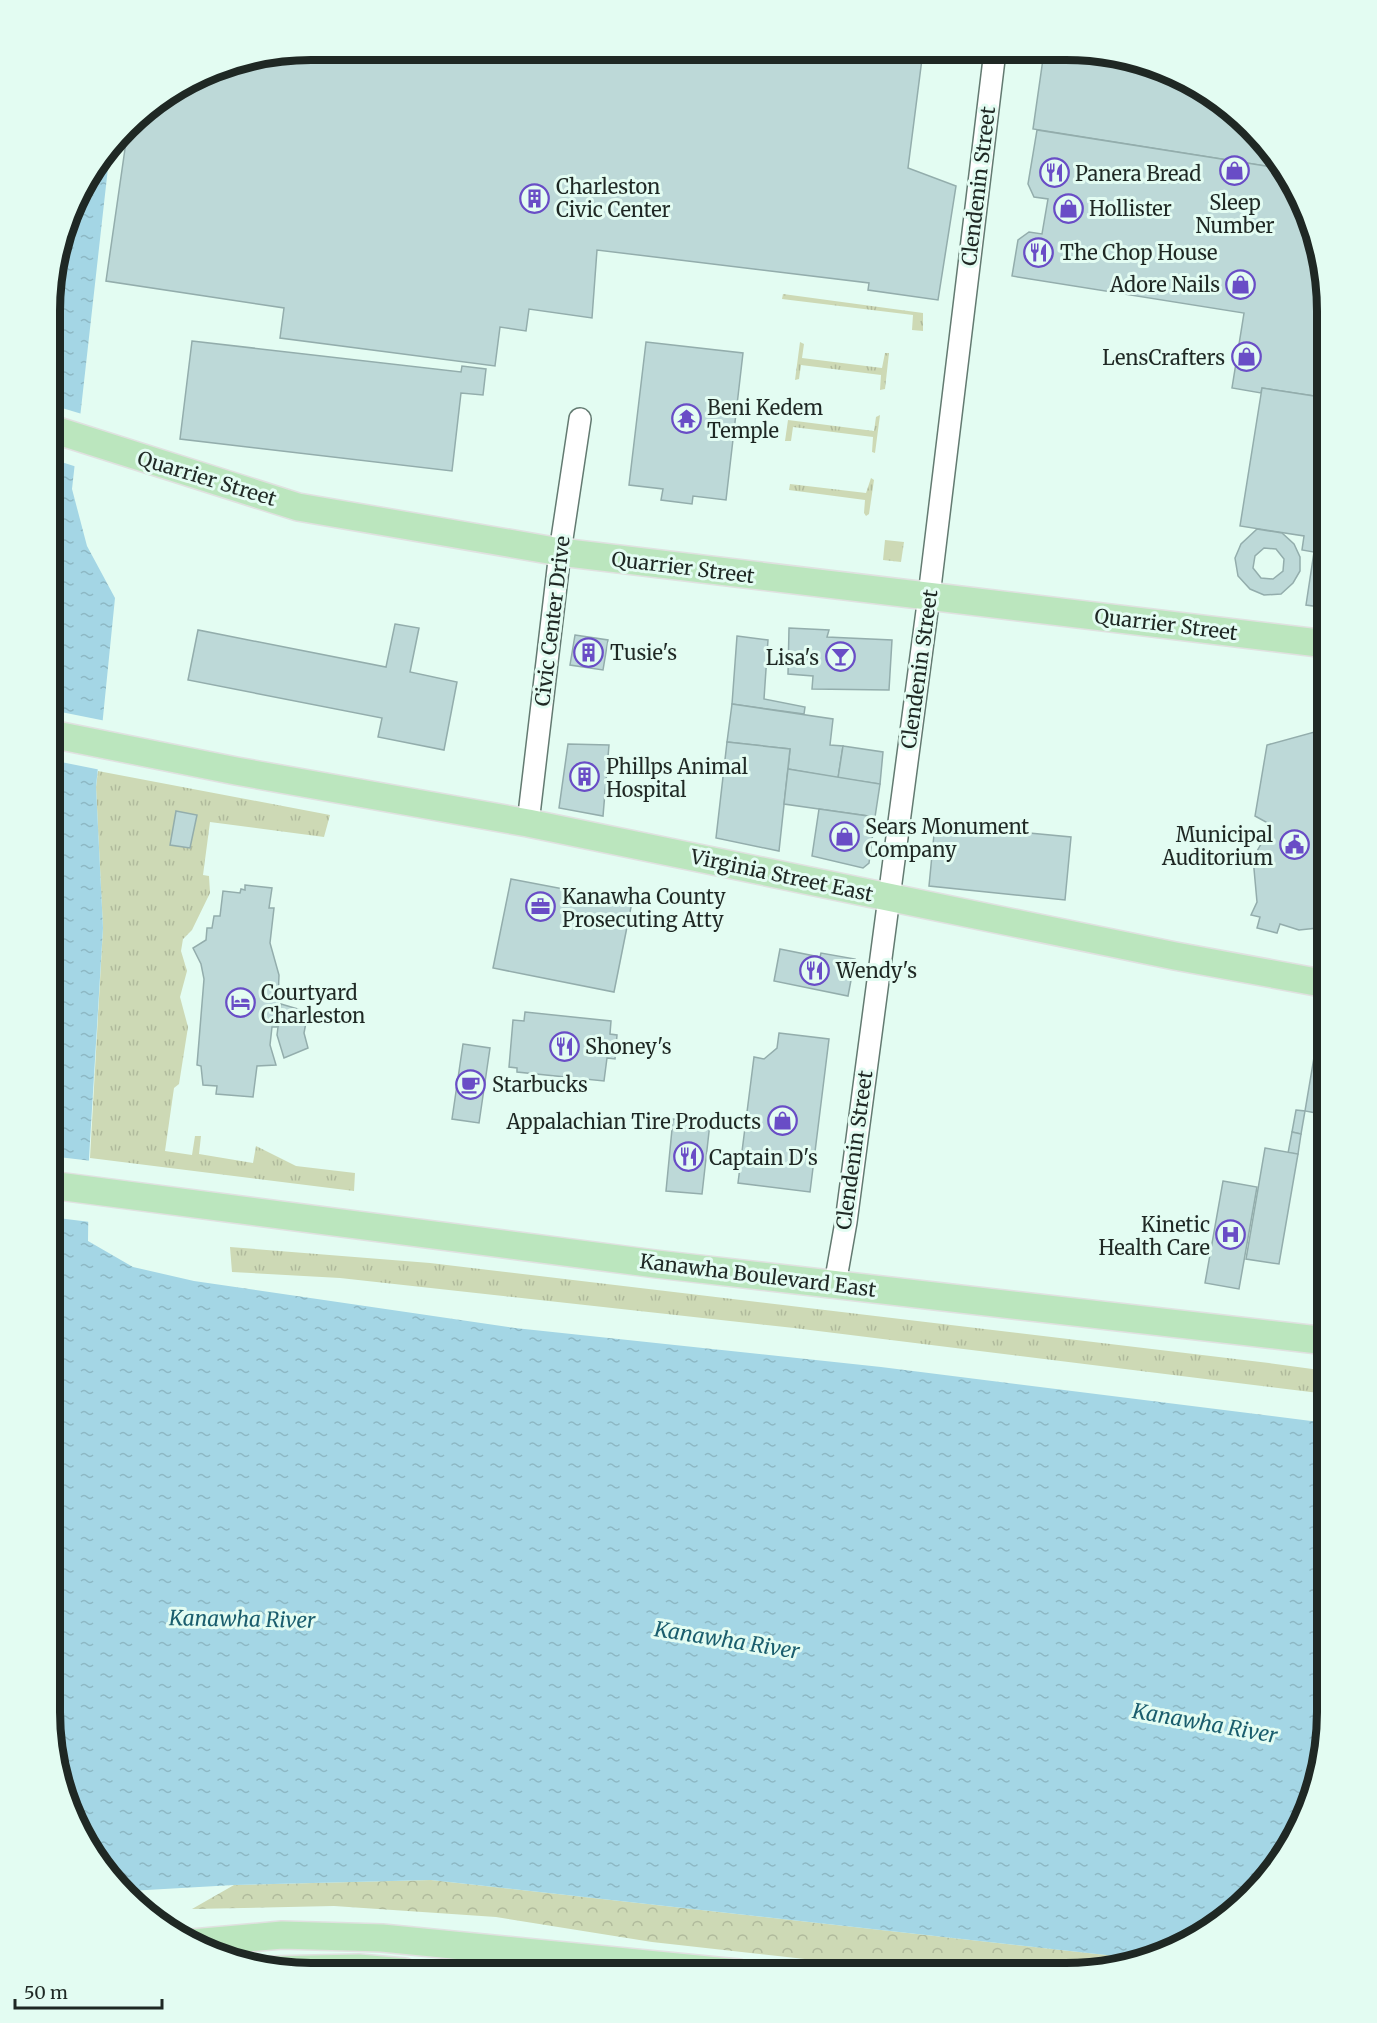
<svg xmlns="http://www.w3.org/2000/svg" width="1377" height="2023" font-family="Merriweather,serif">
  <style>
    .grass { fill: url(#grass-tufts) }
    .forest { fill: url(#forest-crowns) }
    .water { fill: url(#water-ripples) }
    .pier { fill: #e3fcf2 }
    .building { fill: #bdd9d8; stroke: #93adac; stroke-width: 1.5; fill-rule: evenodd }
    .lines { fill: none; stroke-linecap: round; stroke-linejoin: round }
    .minor-casing { stroke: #637a71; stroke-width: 24 }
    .major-casing { stroke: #e0e1e0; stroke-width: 30 }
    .minor { stroke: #fff; stroke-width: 21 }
    .major { stroke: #bbe6be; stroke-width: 27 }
    .labels { text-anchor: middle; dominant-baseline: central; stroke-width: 6; stroke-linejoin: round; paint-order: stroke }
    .poi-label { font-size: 20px; fill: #1f2824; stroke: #e3fcf2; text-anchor: start }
    .street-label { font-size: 20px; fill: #1f2824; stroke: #e3fcf2 }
    .water-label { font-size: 21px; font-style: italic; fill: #1a5d6d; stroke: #e3fcf2 }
    .rim { fill: none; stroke: #1f2824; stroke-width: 8 }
  </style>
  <defs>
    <pattern id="grass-tufts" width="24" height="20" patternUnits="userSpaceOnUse" patternTransform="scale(1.5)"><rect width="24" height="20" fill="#cdd9b5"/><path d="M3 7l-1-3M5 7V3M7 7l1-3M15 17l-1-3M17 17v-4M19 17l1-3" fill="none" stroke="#b0ba9c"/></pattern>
    <pattern id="forest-crowns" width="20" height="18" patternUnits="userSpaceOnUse" patternTransform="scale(1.5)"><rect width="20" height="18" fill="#cdd9b5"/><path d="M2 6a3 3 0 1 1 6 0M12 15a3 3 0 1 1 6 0" fill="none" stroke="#b0ba9c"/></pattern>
    <pattern id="water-ripples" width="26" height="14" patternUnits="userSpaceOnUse" patternTransform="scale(1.5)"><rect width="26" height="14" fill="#a4d6e5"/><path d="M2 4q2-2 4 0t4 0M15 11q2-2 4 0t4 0" fill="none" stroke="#8db8c4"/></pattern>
  </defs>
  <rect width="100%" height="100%" fill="#e3fcf2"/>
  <g class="grass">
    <polygon points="783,294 923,313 923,331 912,330 913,315 782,299"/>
    <polygon points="800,342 804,344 802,358 882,368 885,353 889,353 885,389 880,390 881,375 801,365 799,379 795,380"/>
    <polygon points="880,415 875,453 872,452 873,437 793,427 791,441 785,441 788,420 874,431 876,417"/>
    <polygon points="871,478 874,480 869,514 866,516 864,513 865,500 789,490 790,484 866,493"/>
    <polygon points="885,540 904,542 901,562 883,560"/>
    <polygon points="98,771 330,815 324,837 210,822 203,875 209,876 210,893 192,930 183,939 181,951 187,971 180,997 188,1027 179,1084 174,1088 165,1151 192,1155 195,1136 201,1136 199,1154 253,1163 256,1146 296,1166 355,1173 354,1191 90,1158 103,928 96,787"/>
    <polygon points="230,1247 430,1263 1269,1363 1327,1371 1327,1394 794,1328 340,1278 232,1272"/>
  </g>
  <polygon class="forest" points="431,1880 1133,1958 1066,1973 1012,1973 850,1964 652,1942 496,1917 334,1906 192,1909 234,1885"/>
  <polygon class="water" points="110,150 72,489 87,546 115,598 96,787 103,928 89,1158 88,1241 133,1267 194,1281 515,1328 881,1367 1327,1423 1327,1729 1313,1796 1283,1857 1238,1909 1181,1947 1133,1958 431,1880 234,1885 129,1891 76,1827 50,1712 52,277 84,181"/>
  <g class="pier">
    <polygon points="52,405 82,414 77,467 52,459"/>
    <polygon points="51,710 106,721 101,770 51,760"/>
    <polygon points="50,1156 92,1161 90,1222 50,1217"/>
  </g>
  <g class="building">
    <polygon points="311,50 923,51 908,168 956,186 938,300 868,290 869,283 597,250 592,318 529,309 526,331 500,327 495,366 280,338 284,308 106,281 128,128 139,114 227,64"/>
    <polygon points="1044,52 1100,52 1166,69 1225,103 1278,168 1033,129"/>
    <polygon points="1037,130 1278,168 1301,196 1327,311 1327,398 1262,388 1261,393 1232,388 1244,313 1012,276 1018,240 1029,232 1042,234 1048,199 1034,197 1028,184"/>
    <polygon points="192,341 461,372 462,366 486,369 483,395 461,393 452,471 180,439"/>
    <polygon points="646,342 743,353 726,500 693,496 692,504 661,500 663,489 629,485"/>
    <polygon points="1262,388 1327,398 1327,608 1306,605 1314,552 1302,550 1304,536 1240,526"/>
    <path d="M 1257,529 L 1282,533 L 1294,544 L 1300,557 L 1300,571 L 1293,583 L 1281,594 L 1264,595 L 1250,589 L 1238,576 L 1235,558 L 1241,544 ZM 1264,548 L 1276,549 L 1284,559 L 1283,571 L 1273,579 L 1261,578 L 1253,568 L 1255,556 Z"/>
    <polygon points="395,624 419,628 410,672 457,682 444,750 378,737 382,718 188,680 198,630 386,667"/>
    <polygon points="789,628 829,630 827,637 892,640 889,690 812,689 813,676 788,674"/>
    <polygon points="575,635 608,640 603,670 570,665"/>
    <polygon points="737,636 768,640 764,699 805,707 804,714 732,704"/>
    <polygon points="732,704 833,719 830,745 843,746 838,778 788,769 790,749 727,742"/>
    <polygon points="1318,731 1327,742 1327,927 1299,930 1280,924 1277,933 1257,928 1260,917 1251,915 1257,902 1253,858 1268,832 1266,822 1255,816 1267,745"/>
    <polygon points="727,742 790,749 779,851 716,838"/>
    <polygon points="568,744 609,745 603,816 559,808"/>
    <polygon points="843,746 883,752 880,784 838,778"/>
    <polygon points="788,769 880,784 875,817 784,804"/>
    <polygon points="819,809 875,817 869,863 863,868 812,856"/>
    <polygon points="176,811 197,815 190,848 170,845"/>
    <polygon points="935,824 1071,837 1065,900 929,886"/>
    <polygon points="511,879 632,902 614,992 493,968"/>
    <polygon points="245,885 272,888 269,908 274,908 270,943 279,975 277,1027 272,1027 270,1045 276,1065 257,1066 253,1097 216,1094 217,1086 203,1085 201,1066 197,1065 204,979 201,964 193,948 206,940 207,928 212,928 214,916 220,916 223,891 240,893 241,889 245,890"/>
    <polygon points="780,949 820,957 821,953 855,959 848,996 774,981"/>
    <polygon points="281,1004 308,1012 304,1033 308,1048 284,1058 277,1035"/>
    <polygon points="1322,1010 1327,1011 1327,1115 1305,1111"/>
    <polygon points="525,1012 611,1021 610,1034 617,1035 615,1059 607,1058 604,1081 517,1072 517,1068 509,1067 513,1020 524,1021"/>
    <polygon points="779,1033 829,1039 810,1192 738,1183 754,1057 764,1059 777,1048"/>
    <polygon points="463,1044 490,1048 479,1123 452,1119"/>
    <polygon points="1296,1110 1305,1111 1301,1134 1292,1132"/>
    <polygon points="673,1119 710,1123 702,1194 666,1191"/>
    <polygon points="1292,1132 1301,1134 1298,1154 1288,1153"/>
    <polygon points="1265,1148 1298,1154 1279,1264 1246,1259"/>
    <polygon points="1223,1181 1257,1187 1239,1289 1205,1283"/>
  </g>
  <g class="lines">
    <defs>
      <g id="minor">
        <polyline points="528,823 560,552 580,419"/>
        <polyline points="835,1284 846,1222 929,596 995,51"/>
      </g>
      <g id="major">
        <polyline points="52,429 298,507 560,552 1327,644"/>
        <polyline points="51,734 236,771 528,823 1175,956 1327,984"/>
        <polyline points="50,1185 656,1264 1327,1341"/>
        <polyline points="192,1943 282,1935 382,1938 738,1973"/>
        <polyline points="271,1970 359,1968 404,1972"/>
      </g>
    </defs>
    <use href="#minor" class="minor-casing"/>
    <use href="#major" class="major-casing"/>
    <use href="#minor" class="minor"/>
    <use href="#major" class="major"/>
  </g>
  <defs>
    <symbol id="shop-ring" viewBox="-11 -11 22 22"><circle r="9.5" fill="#e3fcf2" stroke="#694dc6" stroke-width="1.5"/><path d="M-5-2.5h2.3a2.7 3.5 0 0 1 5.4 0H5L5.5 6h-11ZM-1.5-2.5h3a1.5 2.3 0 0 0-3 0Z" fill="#694dc6"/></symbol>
    <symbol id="restaurant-ring" viewBox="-11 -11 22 22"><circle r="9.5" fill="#e3fcf2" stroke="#694dc6" stroke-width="1.5"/><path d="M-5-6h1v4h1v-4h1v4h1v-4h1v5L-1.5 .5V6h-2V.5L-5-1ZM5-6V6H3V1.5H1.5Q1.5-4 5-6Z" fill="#694dc6"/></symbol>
    <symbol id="building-ring" viewBox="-11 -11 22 22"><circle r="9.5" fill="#e3fcf2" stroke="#694dc6" stroke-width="1.5"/><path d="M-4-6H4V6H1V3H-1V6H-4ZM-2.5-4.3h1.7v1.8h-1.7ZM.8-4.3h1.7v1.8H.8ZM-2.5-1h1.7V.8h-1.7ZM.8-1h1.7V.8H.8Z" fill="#694dc6"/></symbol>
    <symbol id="temple-ring" viewBox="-11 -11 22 22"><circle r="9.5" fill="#e3fcf2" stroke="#694dc6" stroke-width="1.5"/><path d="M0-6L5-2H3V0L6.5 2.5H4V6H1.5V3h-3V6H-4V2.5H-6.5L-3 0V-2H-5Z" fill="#694dc6"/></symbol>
    <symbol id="bar-ring" viewBox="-11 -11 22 22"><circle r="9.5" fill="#e3fcf2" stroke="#694dc6" stroke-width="1.5"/><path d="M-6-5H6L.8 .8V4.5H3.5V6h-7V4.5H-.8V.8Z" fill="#694dc6"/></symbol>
    <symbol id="civic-ring" viewBox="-11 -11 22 22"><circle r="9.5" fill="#e3fcf2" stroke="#694dc6" stroke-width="1.5"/><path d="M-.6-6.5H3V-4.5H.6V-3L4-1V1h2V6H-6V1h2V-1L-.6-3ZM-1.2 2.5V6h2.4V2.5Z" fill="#694dc6"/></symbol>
    <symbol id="office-ring" viewBox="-11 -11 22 22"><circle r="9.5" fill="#e3fcf2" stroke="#694dc6" stroke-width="1.5"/><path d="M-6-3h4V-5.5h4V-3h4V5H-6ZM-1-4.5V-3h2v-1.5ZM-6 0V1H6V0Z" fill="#694dc6"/></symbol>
    <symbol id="hotel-ring" viewBox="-11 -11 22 22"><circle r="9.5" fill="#e3fcf2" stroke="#694dc6" stroke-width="1.5"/><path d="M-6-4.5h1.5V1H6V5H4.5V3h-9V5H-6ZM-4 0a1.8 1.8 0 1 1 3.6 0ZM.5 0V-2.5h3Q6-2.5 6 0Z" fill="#694dc6"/></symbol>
    <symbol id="cafe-ring" viewBox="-11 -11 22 22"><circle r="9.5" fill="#e3fcf2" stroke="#694dc6" stroke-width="1.5"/><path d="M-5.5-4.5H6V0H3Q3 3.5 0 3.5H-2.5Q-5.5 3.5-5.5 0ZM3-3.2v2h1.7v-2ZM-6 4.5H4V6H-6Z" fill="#694dc6"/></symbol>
    <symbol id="hospital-ring" viewBox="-11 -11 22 22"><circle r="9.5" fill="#e3fcf2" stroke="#694dc6" stroke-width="1.5"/><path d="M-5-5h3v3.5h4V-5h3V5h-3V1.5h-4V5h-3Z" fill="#694dc6"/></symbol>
  </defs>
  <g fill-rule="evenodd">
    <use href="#shop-ring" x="1218" y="154" width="33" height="33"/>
    <use href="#restaurant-ring" x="1038" y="156" width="33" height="33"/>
    <use href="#building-ring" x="518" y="182" width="33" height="33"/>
    <use href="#shop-ring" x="1052" y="192" width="33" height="33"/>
    <use href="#restaurant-ring" x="1022" y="236" width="33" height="33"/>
    <use href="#shop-ring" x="1224" y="268" width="33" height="33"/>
    <use href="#shop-ring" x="1230" y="340" width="33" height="33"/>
    <use href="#temple-ring" x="670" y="402" width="33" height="33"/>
    <use href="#building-ring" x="572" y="636" width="33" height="33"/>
    <use href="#bar-ring" x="824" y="640" width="33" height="33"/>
    <use href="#building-ring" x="568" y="760" width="33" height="33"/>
    <use href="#shop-ring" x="828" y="820" width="33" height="33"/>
    <use href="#civic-ring" x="1278" y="828" width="33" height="33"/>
    <use href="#office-ring" x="524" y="890" width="33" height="33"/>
    <use href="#restaurant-ring" x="798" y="954" width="33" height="33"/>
    <use href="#hotel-ring" x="224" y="986" width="33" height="33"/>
    <use href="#restaurant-ring" x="548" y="1030" width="33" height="33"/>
    <use href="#cafe-ring" x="454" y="1068" width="33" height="33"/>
    <use href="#shop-ring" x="766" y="1104" width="33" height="33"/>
    <use href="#restaurant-ring" x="672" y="1140" width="33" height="33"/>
    <use href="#hospital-ring" x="1214" y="1218" width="33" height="33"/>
  </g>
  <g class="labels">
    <g class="poi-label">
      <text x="1075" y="173">Panera Bread</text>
      <text x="556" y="186">Charleston<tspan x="556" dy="23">Civic Center</tspan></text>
      <text x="1235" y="202" text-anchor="middle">Sleep<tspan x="1235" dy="23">Number</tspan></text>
      <text x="1089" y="208">Hollister</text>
      <text x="1060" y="252">The Chop House</text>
      <text x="1220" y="284" text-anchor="end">Adore Nails</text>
      <text x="1225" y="357" text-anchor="end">LensCrafters</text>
      <text x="707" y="407">Beni Kedem<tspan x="707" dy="23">Temple</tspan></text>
      <text x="610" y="652">Tusie's</text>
      <text x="819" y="657" text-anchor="end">Lisa's</text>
      <text x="606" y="766">Phillps Animal<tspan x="606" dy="23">Hospital</tspan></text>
      <text x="865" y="826">Sears Monument<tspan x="865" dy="23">Company</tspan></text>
      <text x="1273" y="834" text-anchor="end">Municipal<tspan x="1273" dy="23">Auditorium</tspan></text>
      <text x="562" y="896">Kanawha County<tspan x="562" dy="23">Prosecuting Atty</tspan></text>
      <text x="836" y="970">Wendy's</text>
      <text x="261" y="992">Courtyard<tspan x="261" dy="23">Charleston</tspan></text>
      <text x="585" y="1046">Shoney's</text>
      <text x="492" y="1084">Starbucks</text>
      <text x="761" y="1121" text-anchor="end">Appalachian Tire Products</text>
      <text x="709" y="1157">Captain D's</text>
      <text x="1210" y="1224" text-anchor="end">Kinetic<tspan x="1210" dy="23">Health Care</tspan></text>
    </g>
    <g class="street-label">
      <text transform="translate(978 186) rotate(-83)">Clendenin Street</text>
      <text transform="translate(207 478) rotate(17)">Quarrier Street</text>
      <text transform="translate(683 567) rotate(7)">Quarrier Street</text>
      <text transform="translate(552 621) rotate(-83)">Civic Center Drive</text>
      <text transform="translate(1166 624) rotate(7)">Quarrier Street</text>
      <text transform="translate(919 669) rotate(-82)">Clendenin Street</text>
      <text transform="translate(782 875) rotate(12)">Virginia Street East</text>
      <text transform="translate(854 1150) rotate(-82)">Clendenin Street</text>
      <text transform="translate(758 1275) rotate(7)">Kanawha Boulevard East</text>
    </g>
    <g class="water-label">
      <text transform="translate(242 1619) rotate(1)">Kanawha River</text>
      <text transform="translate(727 1640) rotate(9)">Kanawha River</text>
      <text transform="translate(1205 1723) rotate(10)">Kanawha River</text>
    </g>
  </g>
  <path d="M0 0H1377V2023H0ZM311 60H1066A251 251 0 0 1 1317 311V1712A251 251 0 0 1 1066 1963H311A251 251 0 0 1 60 1712V311A251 251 0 0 1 311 60Z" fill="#e3fcf2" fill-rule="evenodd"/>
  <path class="rim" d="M311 60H1066A251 251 0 0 1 1317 311V1712A251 251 0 0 1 1066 1963H311A251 251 0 0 1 60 1712V311A251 251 0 0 1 311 60Z"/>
  <path d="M15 1999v9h147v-9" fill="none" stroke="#1f2824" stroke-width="3"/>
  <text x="24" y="1999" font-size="18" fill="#1f2824" stroke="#e3fcf2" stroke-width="4.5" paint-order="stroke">50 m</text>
</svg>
